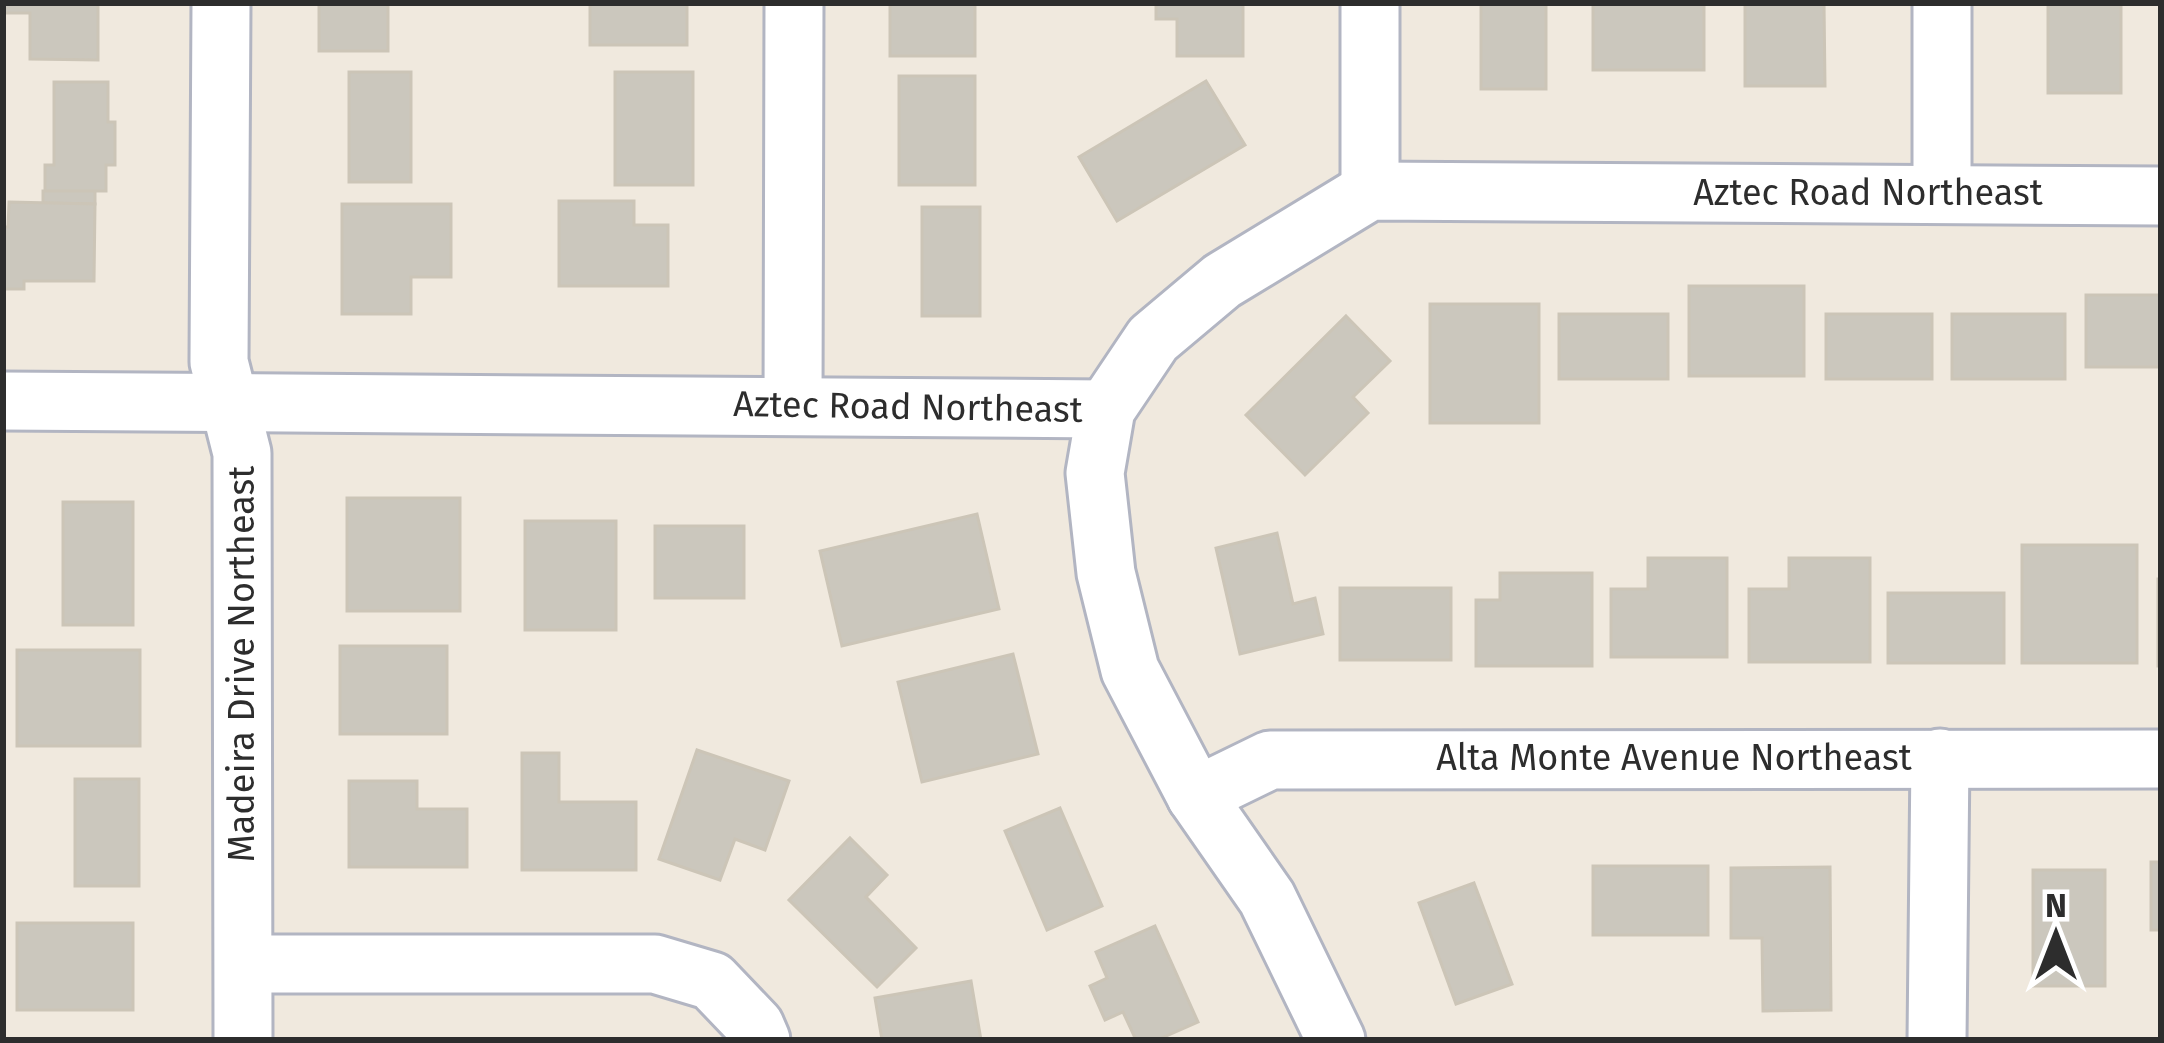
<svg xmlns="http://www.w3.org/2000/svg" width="2164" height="1043" font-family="'Fira Sans',sans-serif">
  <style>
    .building { fill: #cbc7bd; stroke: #ccc5b7; stroke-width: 3 }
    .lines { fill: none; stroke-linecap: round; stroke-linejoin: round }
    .street-casing { stroke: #b2b5c2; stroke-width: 63 }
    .street { stroke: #fff; stroke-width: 57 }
    .labels { text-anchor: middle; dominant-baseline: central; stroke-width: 9; stroke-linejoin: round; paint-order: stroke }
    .street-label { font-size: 36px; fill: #2d2d2d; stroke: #fff }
  </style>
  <rect width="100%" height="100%" fill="#f0e9de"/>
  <g class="building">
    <polygon points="3,3 98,3 98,60 30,59 30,13 3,13"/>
    <rect x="319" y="3" width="69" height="48"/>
    <rect x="590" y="3" width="97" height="42"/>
    <rect x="890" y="3" width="85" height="53"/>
    <polygon points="1156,3 1243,3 1243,56 1177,56 1177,19 1156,19"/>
    <rect x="1481" y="3" width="65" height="86"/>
    <rect x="1593" y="3" width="111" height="67"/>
    <polygon points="1745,3 1824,3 1825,86 1745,86"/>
    <rect x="2048" y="3" width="73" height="90"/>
    <rect x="349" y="72" width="62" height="110"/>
    <rect x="615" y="72" width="78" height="113"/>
    <rect x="899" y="76" width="76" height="109"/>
    <polygon points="1206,81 1245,145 1117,221 1079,157"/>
    <polygon points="54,82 108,82 108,122 115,122 115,165 106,165 106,191 45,191 45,165 54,165"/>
    <polygon points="43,191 95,191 95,204 43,203"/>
    <polygon points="559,201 634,201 634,225 668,225 668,286 559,286"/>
    <polygon points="9,202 95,204 94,281 24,281 24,289 3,289 3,227 8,227"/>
    <polygon points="342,204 451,204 451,277 411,277 411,314 342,314"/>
    <rect x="922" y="207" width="58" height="109"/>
    <rect x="1689" y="286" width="115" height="90"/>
    <rect x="2086" y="295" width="75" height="72"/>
    <rect x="1430" y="304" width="109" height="119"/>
    <rect x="1559" y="314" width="109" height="65"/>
    <rect x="1826" y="314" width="106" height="65"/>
    <rect x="1952" y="314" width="113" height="65"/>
    <polygon points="1346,316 1390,361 1353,397 1368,413 1305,475 1246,415"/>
    <rect x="347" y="498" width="113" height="113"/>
    <rect x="63" y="502" width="70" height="123"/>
    <polygon points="977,514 999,609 842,646 820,551"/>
    <rect x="525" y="521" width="91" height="109"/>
    <rect x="655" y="526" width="89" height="72"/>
    <polygon points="1277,533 1293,604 1315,598 1323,634 1240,654 1216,548"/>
    <rect x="2022" y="545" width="115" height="118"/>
    <polygon points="1648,558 1727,558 1727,657 1611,657 1611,589 1648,589"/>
    <polygon points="1789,558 1870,558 1870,662 1749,662 1749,589 1789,589"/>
    <polygon points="1500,573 1592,573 1592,666 1476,666 1476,600 1500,600"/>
    <rect x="2158" y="579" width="3" height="87"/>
    <rect x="1340" y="588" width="111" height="72"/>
    <rect x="1888" y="593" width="116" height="70"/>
    <rect x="340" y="646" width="107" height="88"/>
    <rect x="17" y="650" width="123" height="96"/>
    <polygon points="1013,654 1038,754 922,782 898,682"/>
    <polygon points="697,750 789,781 765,850 735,839 720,880 659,859"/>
    <polygon points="522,753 559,753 559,802 636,802 636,870 522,870"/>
    <rect x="75" y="779" width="64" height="107"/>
    <polygon points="349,781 417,781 417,809 467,809 467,867 349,867"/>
    <polygon points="1060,808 1102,906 1047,930 1005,831"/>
    <polygon points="850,838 887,875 866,897 916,948 877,987 789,900"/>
    <rect x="2151" y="862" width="10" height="68"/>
    <rect x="1593" y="866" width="115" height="69"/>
    <polygon points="1830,867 1831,1010 1763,1011 1762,938 1731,938 1731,868"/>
    <rect x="2033" y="870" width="72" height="116"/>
    <polygon points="1474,883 1512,984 1456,1004 1419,903"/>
    <rect x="17" y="923" width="116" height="87"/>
    <polygon points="1155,926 1198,1022 1157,1040 1136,1040 1123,1012 1105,1020 1090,986 1107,978 1096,952"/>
    <polygon points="971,981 981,1040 882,1040 875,998"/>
  </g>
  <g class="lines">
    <defs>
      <g id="street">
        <polyline points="221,3 219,362 242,453 243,1040"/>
        <polyline points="1370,3 1370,191"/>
        <polyline points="1942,193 1942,3"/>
        <polyline points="3,401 1106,409"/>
        <polyline points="793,405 794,3"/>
        <polyline points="1196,796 1270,760 2161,759"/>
        <polyline points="244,964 655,964 712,981 755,1026 761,1040"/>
        <polyline points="1336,1040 1267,898 1196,796 1130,670 1106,573 1095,473 1106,409 1153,339 1222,281 1370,191 2161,196"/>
        <polyline points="1937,1040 1940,758"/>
      </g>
    </defs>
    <use href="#street" class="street-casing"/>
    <use href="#street" class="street"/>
  </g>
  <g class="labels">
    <g class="street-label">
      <text x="1868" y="193">Aztec Road Northeast</text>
      <text transform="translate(908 407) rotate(1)">Aztec Road Northeast</text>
      <text transform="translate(242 664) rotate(-90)">Madeira Drive Northeast</text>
      <text x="1674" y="758">Alta Monte Avenue Northeast</text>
    </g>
  </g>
  <rect width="2164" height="1043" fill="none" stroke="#2d2d2d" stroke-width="12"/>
  <g transform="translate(2056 935)" stroke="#ffffff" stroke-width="9" paint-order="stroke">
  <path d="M0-9L21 45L0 30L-21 45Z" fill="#2d2d2d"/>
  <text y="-18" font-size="33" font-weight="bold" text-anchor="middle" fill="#2d2d2d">N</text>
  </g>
</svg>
